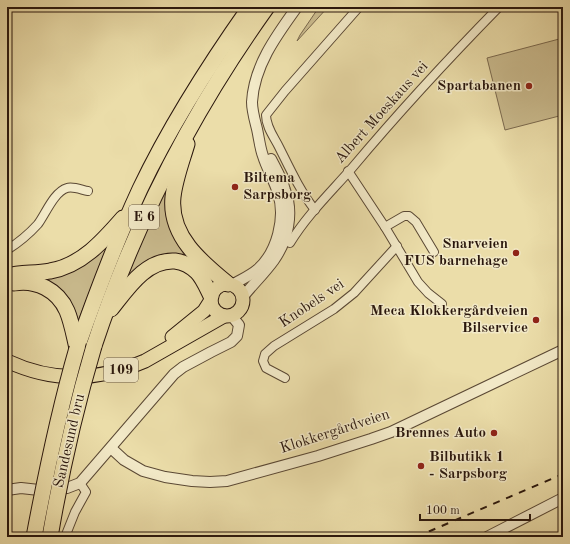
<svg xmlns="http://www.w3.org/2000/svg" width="570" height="544" font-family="'Old Standard TT',serif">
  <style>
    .green { fill: #cabb8e; stroke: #7a694e }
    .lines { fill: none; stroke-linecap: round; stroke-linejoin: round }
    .minor-casing { stroke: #5a4834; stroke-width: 10 }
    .tertiary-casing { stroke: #5a4834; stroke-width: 12 }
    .primary-casing { stroke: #2a170d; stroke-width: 15 }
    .motorway-casing { stroke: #2a170d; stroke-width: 17 }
    .minor { stroke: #f2e9c7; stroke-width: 8 }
    .tertiary { stroke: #f2e9c7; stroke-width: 10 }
    .primary { stroke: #ebdda9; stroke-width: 13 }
    .motorway { stroke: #ebdda9; stroke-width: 15 }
    .rail { stroke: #2a170d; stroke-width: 2; stroke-dasharray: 7 7; stroke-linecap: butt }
    .motorway-bridge-casing { stroke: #2a170d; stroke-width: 17; stroke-linecap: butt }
    .motorway-bridge { stroke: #ebdda9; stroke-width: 15 }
    .poi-dot { fill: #8f2418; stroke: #f2e9c7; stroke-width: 1.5 }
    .labels { text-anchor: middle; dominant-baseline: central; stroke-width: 3; stroke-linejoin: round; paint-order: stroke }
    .shield { fill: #f2e9c7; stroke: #665645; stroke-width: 1 }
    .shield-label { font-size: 14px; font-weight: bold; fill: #2a170d }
    .poi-label { font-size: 15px; font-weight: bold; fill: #2a170d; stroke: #f2e9c7; text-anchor: end }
    .street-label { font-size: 15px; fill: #2a170d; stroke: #f2e9c7 }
  </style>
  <rect width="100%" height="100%" fill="#ebdda9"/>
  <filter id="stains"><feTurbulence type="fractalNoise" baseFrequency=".005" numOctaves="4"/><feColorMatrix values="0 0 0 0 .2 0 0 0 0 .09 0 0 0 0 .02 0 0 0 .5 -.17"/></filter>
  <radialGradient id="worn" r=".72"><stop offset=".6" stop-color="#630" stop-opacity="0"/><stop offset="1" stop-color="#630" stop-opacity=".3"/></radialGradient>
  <g class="green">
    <polygon points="319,7 328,7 297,41 300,35"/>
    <polygon points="563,38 563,115 505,130 487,58"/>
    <polygon points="175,169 169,193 195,260 179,257 121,291 134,257"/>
    <polygon points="110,239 77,324 38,276"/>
  </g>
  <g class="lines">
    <defs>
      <g id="minor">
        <polyline points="348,171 385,227 418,282 428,293 442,304"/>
        <path d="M 315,210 C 300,191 290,169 279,147 C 274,137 266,127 266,115 L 285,91 L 359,7"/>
        <polyline points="385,227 404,216 409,216 416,222 434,252"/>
        <path d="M 290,243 C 307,215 331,192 352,168 C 399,112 448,59 499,7"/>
        <path d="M 7,250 C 18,243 29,234 38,224 C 46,213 54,192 67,188 C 73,186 82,190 88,191"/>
        <polyline points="285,378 266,368 263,361 265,354 274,346 334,309 354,293 397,246"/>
        <polyline points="65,537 75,512 86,492 80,483"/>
      </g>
      <g id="tertiary">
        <path d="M 232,285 C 240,280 250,276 258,269 C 277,252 286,218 278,193 C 274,180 267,169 263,156 C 260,148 259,138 257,129 C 255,121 252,111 252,102 C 254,66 276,36 297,7"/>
        <path d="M 242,298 C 252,285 264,274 274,260 C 288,240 294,213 285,190 C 282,179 276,169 271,159"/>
        <polyline points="111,448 124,460 143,471 165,477 192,481 210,482 227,481 318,456 371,439 391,432 563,350"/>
        <polyline points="7,490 21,488 39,490 67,488 80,483 174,374 183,367 211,352 231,342 237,336 239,325 231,315"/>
        <polyline points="487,537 563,498"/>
      </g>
      <g id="primary">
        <circle cx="227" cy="300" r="16"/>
        <polyline points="172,337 204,311 211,300"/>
        <path d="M 7,361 C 54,383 98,381 145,361 L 224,316"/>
      </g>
      <g id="motorway">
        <path d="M 187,144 C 182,161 175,179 173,197 C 169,236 201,262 228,284"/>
        <path d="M 7,276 C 21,272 35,274 50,271 C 81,266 103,241 123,218"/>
        <path d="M 14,283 C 36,279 58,290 67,311 C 72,323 74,336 77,348"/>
        <path d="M 111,309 C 127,289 146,259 175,261 C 183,262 191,266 197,272 C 203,278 207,288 211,296"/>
        <path d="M 94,346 C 135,222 191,113 267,7"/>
        <path d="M 77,348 C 96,294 116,241 140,189 C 170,126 209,65 250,7"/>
      </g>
    </defs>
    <use href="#minor" class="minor-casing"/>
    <use href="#tertiary" class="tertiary-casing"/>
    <use href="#primary" class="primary-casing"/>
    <use href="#motorway" class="motorway-casing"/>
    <use href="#minor" class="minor"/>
    <use href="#tertiary" class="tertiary"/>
    <use href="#primary" class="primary"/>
    <use href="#motorway" class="motorway"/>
    <polyline class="rail" points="416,537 563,474"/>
    <defs>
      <g id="motorway-bridge">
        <path d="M 34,537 C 46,473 59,410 77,348"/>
        <path d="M 50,537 C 61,472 75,410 94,346"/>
      </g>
    </defs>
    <use href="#motorway-bridge" class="motorway-bridge-casing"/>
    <use href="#motorway-bridge" class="motorway-bridge"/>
  </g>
  <g class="poi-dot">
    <circle cx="529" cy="86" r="4"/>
    <circle cx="235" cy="187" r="4"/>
    <circle cx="516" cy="253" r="4"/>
    <circle cx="536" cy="320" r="4"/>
    <circle cx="494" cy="433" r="4"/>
    <circle cx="421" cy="466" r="4"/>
  </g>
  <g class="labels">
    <g class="shield">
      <rect x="129" y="205" width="30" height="24" rx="3"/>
      <rect x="104" y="358" width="34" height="24" rx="3"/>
    </g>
    <g class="shield-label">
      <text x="144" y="217">E 6</text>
      <text x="121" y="370">109</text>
    </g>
    <g class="poi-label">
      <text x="521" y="86">Spartabanen</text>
      <text x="243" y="178" text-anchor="start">Biltema<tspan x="243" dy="17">Sarpsborg</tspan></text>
      <text x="508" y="244">Snarveien<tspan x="508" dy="17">FUS barnehage</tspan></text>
      <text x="528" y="311">Meca Klokkergårdveien<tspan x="528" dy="17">Bilservice</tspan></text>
      <text x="486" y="433">Brennes Auto</text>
      <text x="429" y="457" text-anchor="start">Bilbutikk 1<tspan x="429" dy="17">- Sarpsborg</tspan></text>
    </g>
    <g class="street-label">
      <text transform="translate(382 113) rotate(-48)">Albert Moeskaus vei</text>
      <text transform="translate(312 304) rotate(-34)">Knobels vei</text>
      <text transform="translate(335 432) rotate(-18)">Klokkergårdveien</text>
      <text transform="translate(70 441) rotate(-77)">Sandesund bru</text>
    </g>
  </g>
  <rect width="570" height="544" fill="none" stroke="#ebdda9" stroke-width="24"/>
  <rect x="8" y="8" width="554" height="528" fill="none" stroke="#2a170d" stroke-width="2"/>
  <rect x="12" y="12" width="546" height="520" fill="none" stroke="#2a170d"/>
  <path d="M420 514v6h110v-6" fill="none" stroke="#2a170d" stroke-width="2"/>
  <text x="426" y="514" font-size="12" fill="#2a170d" stroke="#f2e9c7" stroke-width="3" paint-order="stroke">100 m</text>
  <rect width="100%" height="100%" filter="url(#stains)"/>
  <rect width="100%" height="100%" fill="url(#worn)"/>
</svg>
